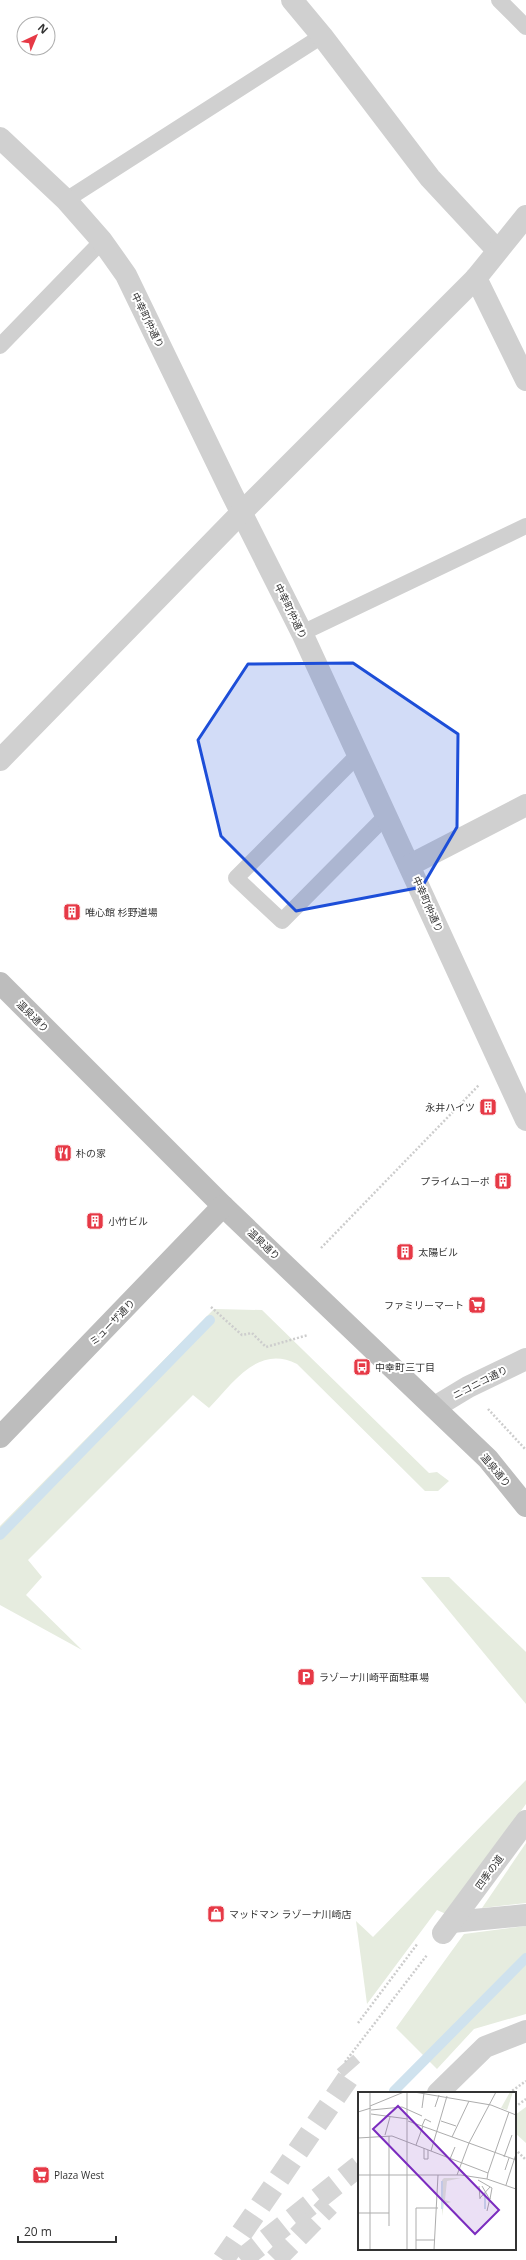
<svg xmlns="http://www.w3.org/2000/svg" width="526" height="2260" font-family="'Open Sans','Noto Sans JP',sans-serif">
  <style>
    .green { fill: #e6ecdf }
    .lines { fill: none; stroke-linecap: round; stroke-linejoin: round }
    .stream { stroke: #cfe2ee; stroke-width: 10 }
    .street-tunnel { stroke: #d6d6d6; stroke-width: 22; stroke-dasharray: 22 11; stroke-linecap: butt }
    .path { stroke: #cdcdcd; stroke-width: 2.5; stroke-dasharray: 2 2; stroke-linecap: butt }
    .lane { stroke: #d0d0d0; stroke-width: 16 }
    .street { stroke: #d0d0d0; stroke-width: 22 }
    .secondary { stroke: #bdbdbd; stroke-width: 22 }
    .marked { fill: #1d4ed8; fill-opacity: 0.2; stroke: #1d4ed8; stroke-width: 3; stroke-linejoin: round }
    .labels { text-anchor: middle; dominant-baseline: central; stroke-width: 4; stroke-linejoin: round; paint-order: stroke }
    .street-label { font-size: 10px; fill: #333; stroke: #fff }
    .poi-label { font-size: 10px; fill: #333; stroke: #fff; text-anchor: start }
    .inset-river { fill: none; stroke: #cfe2ee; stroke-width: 2 }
    .inset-road { fill: none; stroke: #adadad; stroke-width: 1 }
    .view { fill: #7b2cbf; fill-opacity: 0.15; stroke: #7b2cbf; stroke-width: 2 }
    .inset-edge { fill: none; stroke: #333; stroke-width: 2 }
  </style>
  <rect width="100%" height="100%" fill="#fff"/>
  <g class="green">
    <path d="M 214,1309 L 262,1310 L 429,1473 L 437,1472 L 449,1481 L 438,1491 L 425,1491 L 297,1364 C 258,1344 233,1383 209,1408 L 193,1395 L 28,1560 L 42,1577 L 26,1595 L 82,1650 L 0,1605 L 0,1526 Z"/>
    <polygon points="421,1577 449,1577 526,1652 526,1704"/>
    <polygon points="526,1780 526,1804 446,1914 437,1910 367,2004 356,1921 373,1937"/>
    <polygon points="526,1843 526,1903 482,1908"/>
    <polygon points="526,1926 526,2014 474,2029 437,2069 396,2028 464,1934"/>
    <polygon points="526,2107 526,2143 515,2133 515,2115"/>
  </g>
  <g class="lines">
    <g class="stream">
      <polyline points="0,1535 210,1320"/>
      <polyline points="394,2091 526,1958"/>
    </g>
    <g class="street-tunnel">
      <polyline points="223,2260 353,2071 345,2062"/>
      <polyline points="241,2260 359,2166"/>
      <polyline points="275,2260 329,2205"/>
    </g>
    <g class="path">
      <polyline points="321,1248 479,1085"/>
      <polyline points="211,1307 242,1335 252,1333 266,1347 308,1335"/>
      <polyline points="488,1409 526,1450"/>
      <polyline points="358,2023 418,1943"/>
      <polyline points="345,2062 427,1955"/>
      <polyline points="509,2093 526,2081"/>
      <polyline points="515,2107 526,2099"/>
      <polyline points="357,2111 359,2111"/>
      <polyline points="515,2149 526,2160"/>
    </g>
    <g class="lane">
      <polyline points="499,0 526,27"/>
      <polyline points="66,200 322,36"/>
      <polyline points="0,346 102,241"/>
      <polyline points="302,633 526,526"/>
      <polyline points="358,755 236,878 282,921 387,815"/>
    </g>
    <g class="street">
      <polyline points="292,0 322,36 430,178 497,250"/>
      <polyline points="0,138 66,200 102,241 126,275 231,492 302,633 526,1120"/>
      <polyline points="476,278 526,380"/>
      <polyline points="0,760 241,513 476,278 526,216"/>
      <polyline points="410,865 526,805"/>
      <polyline points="435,1407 468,1387 526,1359"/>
      <polyline points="452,1922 526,1915"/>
      <polyline points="443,1933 526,1821"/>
      <polyline points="438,2093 485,2047 526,2031"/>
    </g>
    <g class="secondary">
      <polyline points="0,983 223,1206 488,1459 526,1506"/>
      <polyline points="0,1437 223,1206"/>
    </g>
  </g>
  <path class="marked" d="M 353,663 L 458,734 L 457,827 L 422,887 L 296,911 L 221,836 L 198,740 L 248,664 Z"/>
  <defs>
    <symbol id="building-square" viewBox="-11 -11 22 22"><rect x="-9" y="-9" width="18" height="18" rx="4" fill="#e63946" stroke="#fff"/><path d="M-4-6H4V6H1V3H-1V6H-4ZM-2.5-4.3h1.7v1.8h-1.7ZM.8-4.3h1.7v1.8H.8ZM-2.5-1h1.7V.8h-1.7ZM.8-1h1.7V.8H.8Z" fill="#fff"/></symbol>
    <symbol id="restaurant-square" viewBox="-11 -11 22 22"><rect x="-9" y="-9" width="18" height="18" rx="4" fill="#e63946" stroke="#fff"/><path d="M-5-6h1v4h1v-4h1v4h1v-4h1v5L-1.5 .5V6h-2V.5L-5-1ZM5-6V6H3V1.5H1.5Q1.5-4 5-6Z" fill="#fff"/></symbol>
    <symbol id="supermarket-square" viewBox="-11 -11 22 22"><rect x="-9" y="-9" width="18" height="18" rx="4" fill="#e63946" stroke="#fff"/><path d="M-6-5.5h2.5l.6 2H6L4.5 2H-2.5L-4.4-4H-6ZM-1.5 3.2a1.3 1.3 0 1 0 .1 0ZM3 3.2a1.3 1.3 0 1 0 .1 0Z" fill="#fff"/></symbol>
    <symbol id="bus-square" viewBox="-11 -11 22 22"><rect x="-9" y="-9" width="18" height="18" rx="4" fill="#e63946" stroke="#fff"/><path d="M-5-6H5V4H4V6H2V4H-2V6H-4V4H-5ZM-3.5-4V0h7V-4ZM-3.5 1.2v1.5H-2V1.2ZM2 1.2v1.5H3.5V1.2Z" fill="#fff"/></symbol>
    <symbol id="parking-square" viewBox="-11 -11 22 22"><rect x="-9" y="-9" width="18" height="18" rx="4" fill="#e63946" stroke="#fff"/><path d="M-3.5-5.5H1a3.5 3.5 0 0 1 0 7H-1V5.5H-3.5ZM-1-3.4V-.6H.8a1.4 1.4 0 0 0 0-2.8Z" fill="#fff"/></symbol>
    <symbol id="shop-square" viewBox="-11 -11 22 22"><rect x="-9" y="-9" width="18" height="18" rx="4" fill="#e63946" stroke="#fff"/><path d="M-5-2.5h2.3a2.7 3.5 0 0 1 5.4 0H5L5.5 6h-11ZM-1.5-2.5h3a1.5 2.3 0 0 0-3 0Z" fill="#fff"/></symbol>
  </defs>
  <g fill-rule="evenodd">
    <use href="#building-square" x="62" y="902" width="20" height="20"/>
    <use href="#building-square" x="478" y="1097" width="20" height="20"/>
    <use href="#restaurant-square" x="53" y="1143" width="20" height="20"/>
    <use href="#building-square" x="493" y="1171" width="20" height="20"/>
    <use href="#building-square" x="85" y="1211" width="20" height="20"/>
    <use href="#building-square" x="395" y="1242" width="20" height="20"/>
    <use href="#supermarket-square" x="467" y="1295" width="20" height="20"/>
    <use href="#bus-square" x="352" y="1357" width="20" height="20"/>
    <use href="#parking-square" x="296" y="1667" width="20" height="20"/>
    <use href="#shop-square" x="206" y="1904" width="20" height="20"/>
    <use href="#supermarket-square" x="31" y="2165" width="20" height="20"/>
  </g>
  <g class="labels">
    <g class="street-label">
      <text transform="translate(148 320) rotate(64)">中幸町仲通り</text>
      <text transform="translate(291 611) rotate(64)">中幸町仲通り</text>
      <text transform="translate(428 904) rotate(66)">中幸町仲通り</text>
      <text transform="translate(33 1016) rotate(45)">温泉通り</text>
      <text transform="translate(264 1244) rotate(43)">温泉通り</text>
      <text transform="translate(112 1322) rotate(-46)">ミューザ通り</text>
      <text transform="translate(480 1382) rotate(-27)">ニコニコ通り</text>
      <text transform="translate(496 1470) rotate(50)">温泉通り</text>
      <text transform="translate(489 1872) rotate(-54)">四季の道</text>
    </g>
    <g class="poi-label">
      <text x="85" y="912">唯心館 杉野道場</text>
      <text x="475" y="1107" text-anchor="end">永井ハイツ</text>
      <text x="76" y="1153">朴の家</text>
      <text x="490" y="1181" text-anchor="end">プライムコーポ</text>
      <text x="108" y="1221">小竹ビル</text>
      <text x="418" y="1252">太陽ビル</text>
      <text x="464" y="1305" text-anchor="end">ファミリーマート</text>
      <text x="375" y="1367">中幸町三丁目</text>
      <text x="319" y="1677">ラゾーナ川崎平面駐車場</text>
      <text x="229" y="1914">マッドマン ラゾーナ川崎店</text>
      <text x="54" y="2175">Plaza West</text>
    </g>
  </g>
  <g transform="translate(358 2092)">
    <rect width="158" height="158" fill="#fff"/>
    <path d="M 152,0 L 155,0 L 149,18 L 143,16 ZM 86,86 L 103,86 L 89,89 L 87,108 L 93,110 L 86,112 L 84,124 L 84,88 Z" fill="#e6ecdf"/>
    <path class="inset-river" d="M 84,117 L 84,89M 127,117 L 127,101"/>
    <path class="inset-road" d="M 49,0 L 49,158M 56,0 L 133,13 L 158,23M 12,14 L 46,0M 77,15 L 81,3M 64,16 L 66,1M 13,18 L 44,15 L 64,24M 0,20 L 13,16M 13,22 L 50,27M 50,29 L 158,68M 83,29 L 98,34M 64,34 L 67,27 L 73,30M 27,43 L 32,25M 94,45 L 111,9M 0,46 L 34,44 L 130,81 L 129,87M 58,53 L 65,34M 66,56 L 66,67 L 70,67 L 70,58M 73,59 L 89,4M 146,65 L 154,43M 92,67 L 97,55M 147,78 L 151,66M 130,81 L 151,20M 0,83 L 103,83 L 129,87 L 158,97M 99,83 L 111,51 L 138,0M 120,88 L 134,96 L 132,107M 148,93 L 158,62M 121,94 L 122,107M 124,94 L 131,106M 122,106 L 132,95M 129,119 L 132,106M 0,121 L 31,121M 31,134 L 31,44M 58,148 L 77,148M 12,158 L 12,0M 58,158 L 58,116 L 80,116M 76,158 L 80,83"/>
    <path class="view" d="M 40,14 L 141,118 L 117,142 L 15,37 Z"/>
    <rect width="158" height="158" class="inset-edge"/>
  </g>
  <g transform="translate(36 36) rotate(44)"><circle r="19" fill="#ffffff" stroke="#adadad"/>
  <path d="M0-3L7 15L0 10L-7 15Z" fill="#e63946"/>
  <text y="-6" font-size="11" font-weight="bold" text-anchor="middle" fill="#333333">N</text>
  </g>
  <path d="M18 2236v6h98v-6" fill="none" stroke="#333333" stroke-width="2"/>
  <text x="24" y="2236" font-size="12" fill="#333333" stroke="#ffffff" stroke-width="3" paint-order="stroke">20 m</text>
</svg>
